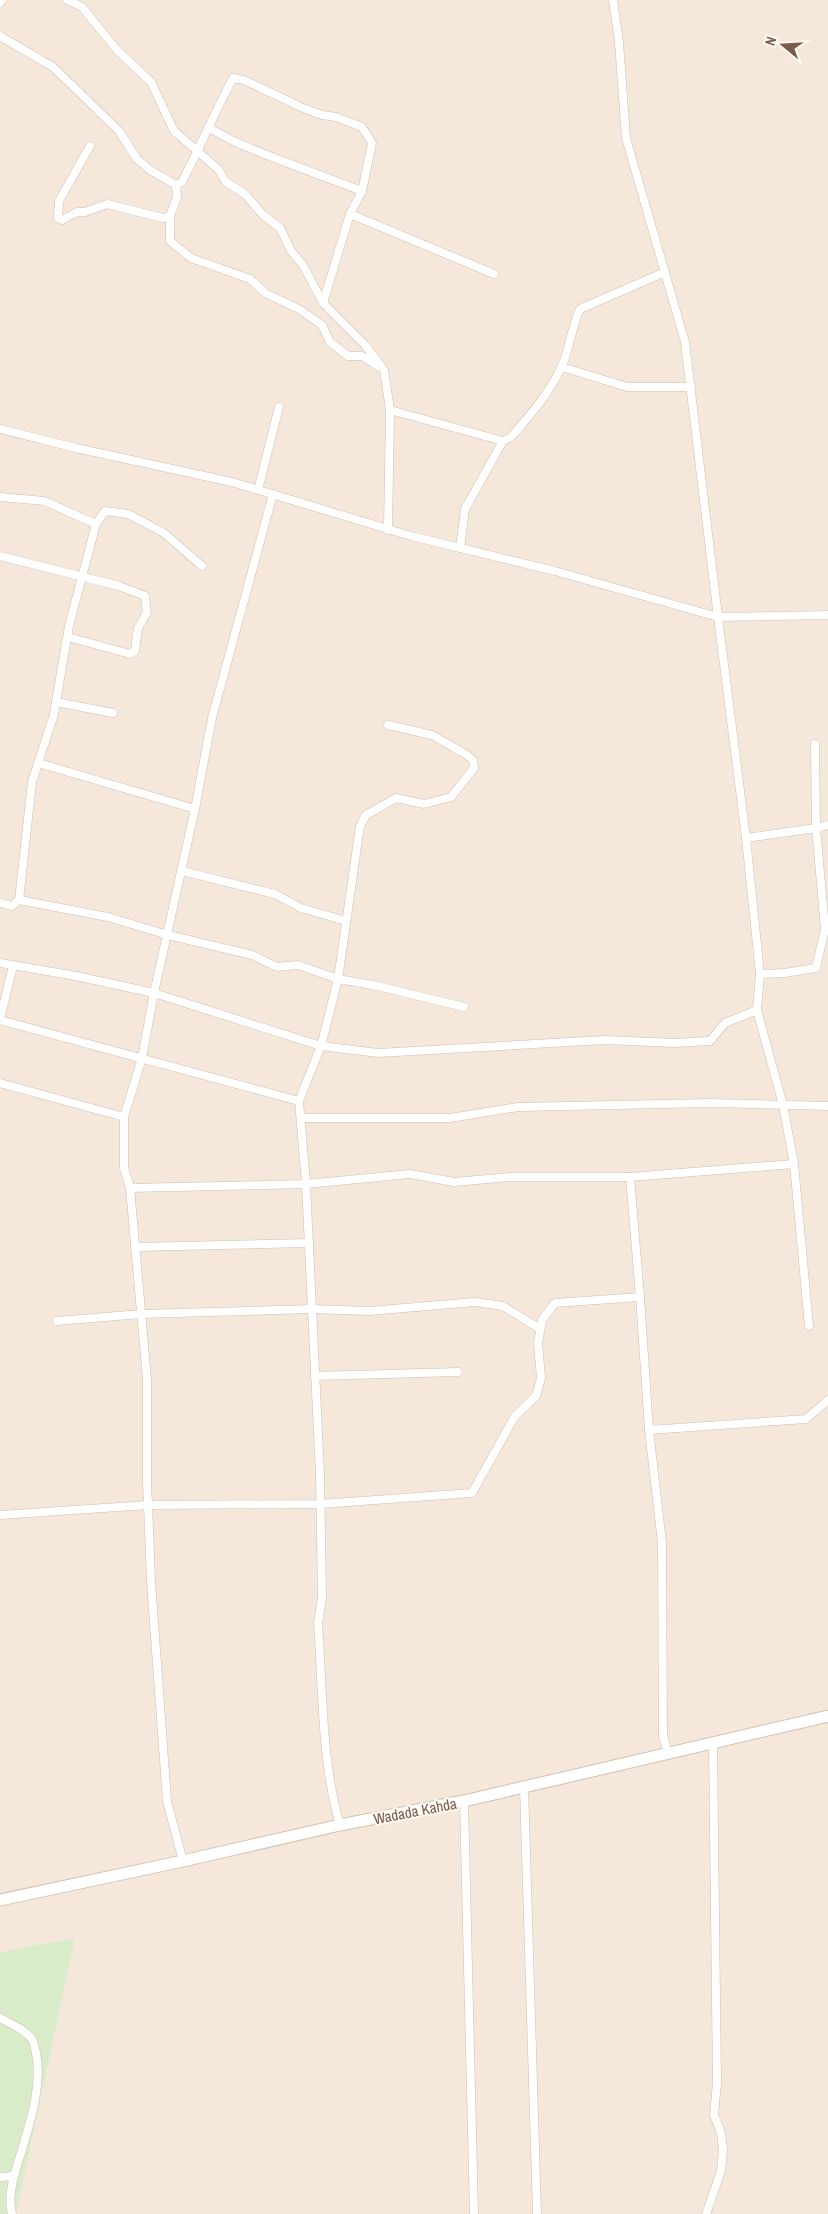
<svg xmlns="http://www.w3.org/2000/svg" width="828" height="2214" font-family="'Archivo Narrow',sans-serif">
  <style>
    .residential { fill: #f5e8da }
    .green { fill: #d8ecc9 }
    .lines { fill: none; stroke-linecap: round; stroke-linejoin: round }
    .minor-casing { stroke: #d1beb0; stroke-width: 9 }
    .secondary-casing { stroke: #d6c0b0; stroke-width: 13 }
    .minor { stroke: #fff; stroke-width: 8 }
    .secondary { stroke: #fff; stroke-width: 11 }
    .labels { text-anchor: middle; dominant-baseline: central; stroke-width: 4; stroke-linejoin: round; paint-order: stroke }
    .street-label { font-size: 15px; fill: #7a5c4d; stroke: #fffaf3 }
  </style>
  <rect width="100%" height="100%" fill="#fdf6ec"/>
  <polygon class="residential" points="0,0 828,0 828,2214 16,2214 75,1938 0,1952"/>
  <polygon class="green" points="75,1938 16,2214 0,2214 0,1952"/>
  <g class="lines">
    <defs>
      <g id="minor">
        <polyline points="67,0 82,7 117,50 151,82 174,131 218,169 226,182 245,194 263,215 280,228 291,251 303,265 323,303 365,345 384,370 390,410 388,530"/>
        <polyline points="0,3 2,0"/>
        <polyline points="0,36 53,67 119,131 137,159 150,170 176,185 177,197 170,216 170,241 191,258 250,279 265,293 299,309 322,325 330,342 348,356 362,356 379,367"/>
        <polyline points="208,127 231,140 264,154 362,191"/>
        <polyline points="90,146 59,201 58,218 62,220 77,212 85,212 107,204 163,218 170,216"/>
        <path d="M 176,185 L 182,182 C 200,147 215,112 233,78 L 244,80 L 303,108 L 322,115 L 336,117 L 362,127 L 372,143 L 362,191 L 350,214 L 323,303"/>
        <polyline points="350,214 494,274"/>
        <polyline points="562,367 627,387 691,387"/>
        <path d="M 390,410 L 503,441 L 511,437 C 529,416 549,394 561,368 C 570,349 571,328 580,309 L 665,272"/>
        <polyline points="0,429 76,448 232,482 411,536 555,571 718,617 685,342 626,138 619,42 613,0"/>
        <polyline points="258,490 279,407"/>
        <polyline points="0,497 44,501 96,524"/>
        <polyline points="460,548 465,509 503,441"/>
        <polyline points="0,556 119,586 145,596 147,612 138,628 135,651 130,654 68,637"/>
        <polyline points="56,702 113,713"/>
        <polyline points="38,763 195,809 154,993 321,1046 378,1053 605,1040 675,1043 710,1041 725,1023 757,1010 760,974 746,838 718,617 828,615"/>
        <polyline points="195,809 212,718 273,494"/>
        <polyline points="746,838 816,828 815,744"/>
        <polyline points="182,871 275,894 301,908 346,921"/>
        <polyline points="19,900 32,782 54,714 69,626 96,524 105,511 128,514 164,533 202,566"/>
        <polyline points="0,903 12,906 19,900 108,917 168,935 252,955 277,967 298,965 338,979 373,985 464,1007"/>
        <polyline points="0,963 76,976 154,993 142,1058 124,1117 124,1168 130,1188 147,1379 147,1480 151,1581 167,1801 183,1861"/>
        <polyline points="760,974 785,973 816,968 825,929 816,828 828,825"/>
        <polyline points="757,1010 783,1105 794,1164 809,1326"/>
        <polyline points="0,1019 13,966"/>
        <polyline points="0,1020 299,1101"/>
        <polyline points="0,1083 124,1117"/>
        <polyline points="301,1118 450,1118 518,1107 711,1103 828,1106"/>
        <polyline points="630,1177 640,1297 649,1430 662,1543 663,1736 668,1753"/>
        <polyline points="130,1188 306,1184 410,1174 454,1182 511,1177 630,1177 794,1164"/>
        <polyline points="135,1247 309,1243"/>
        <polyline points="57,1321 141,1314 312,1309 369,1311 475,1302 503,1306 540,1329"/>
        <polyline points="315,1376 458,1372"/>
        <polyline points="649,1430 806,1419 828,1400"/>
        <polyline points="0,1515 148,1505 320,1504 472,1493 515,1416 536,1396 541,1378 538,1343 542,1320 555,1303 640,1297"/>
        <polyline points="524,1787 537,2214"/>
        <polyline points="464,1801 474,2214"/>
        <path d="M 340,1825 C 321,1760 323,1690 318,1623 L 322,1598 L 320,1474 L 306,1184 L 299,1101 L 321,1046 L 338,979 L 360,826 L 366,815 L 396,798 L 424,804 L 451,797 L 474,768 L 473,760 L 467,755 L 432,735 L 388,725"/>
        <path d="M 0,2018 C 11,2024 24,2029 32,2039 C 34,2042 35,2049 36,2053 C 42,2082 32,2116 24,2143 C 18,2165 6,2191 12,2214"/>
        <polyline points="0,2177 14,2176"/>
        <polyline points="706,2214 721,2171 723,2150 721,2133 714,2115 717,2083 713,1743"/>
      </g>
      <polyline id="secondary" points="0,1900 183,1861 340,1825 464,1801 828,1716"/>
    </defs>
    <use href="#minor" class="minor-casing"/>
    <use href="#secondary" class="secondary-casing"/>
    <use href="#minor" class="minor"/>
    <use href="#secondary" class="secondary"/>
  </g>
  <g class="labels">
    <g class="street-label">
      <text transform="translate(415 1811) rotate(-11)">Wadada Kahda</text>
    </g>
  </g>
  <g transform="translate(783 45) rotate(288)" stroke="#fffaf3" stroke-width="4" paint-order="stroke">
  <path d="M0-4L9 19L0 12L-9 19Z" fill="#7a5c4d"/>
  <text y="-8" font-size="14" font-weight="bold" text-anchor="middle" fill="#7a5c4d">N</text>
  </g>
</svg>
